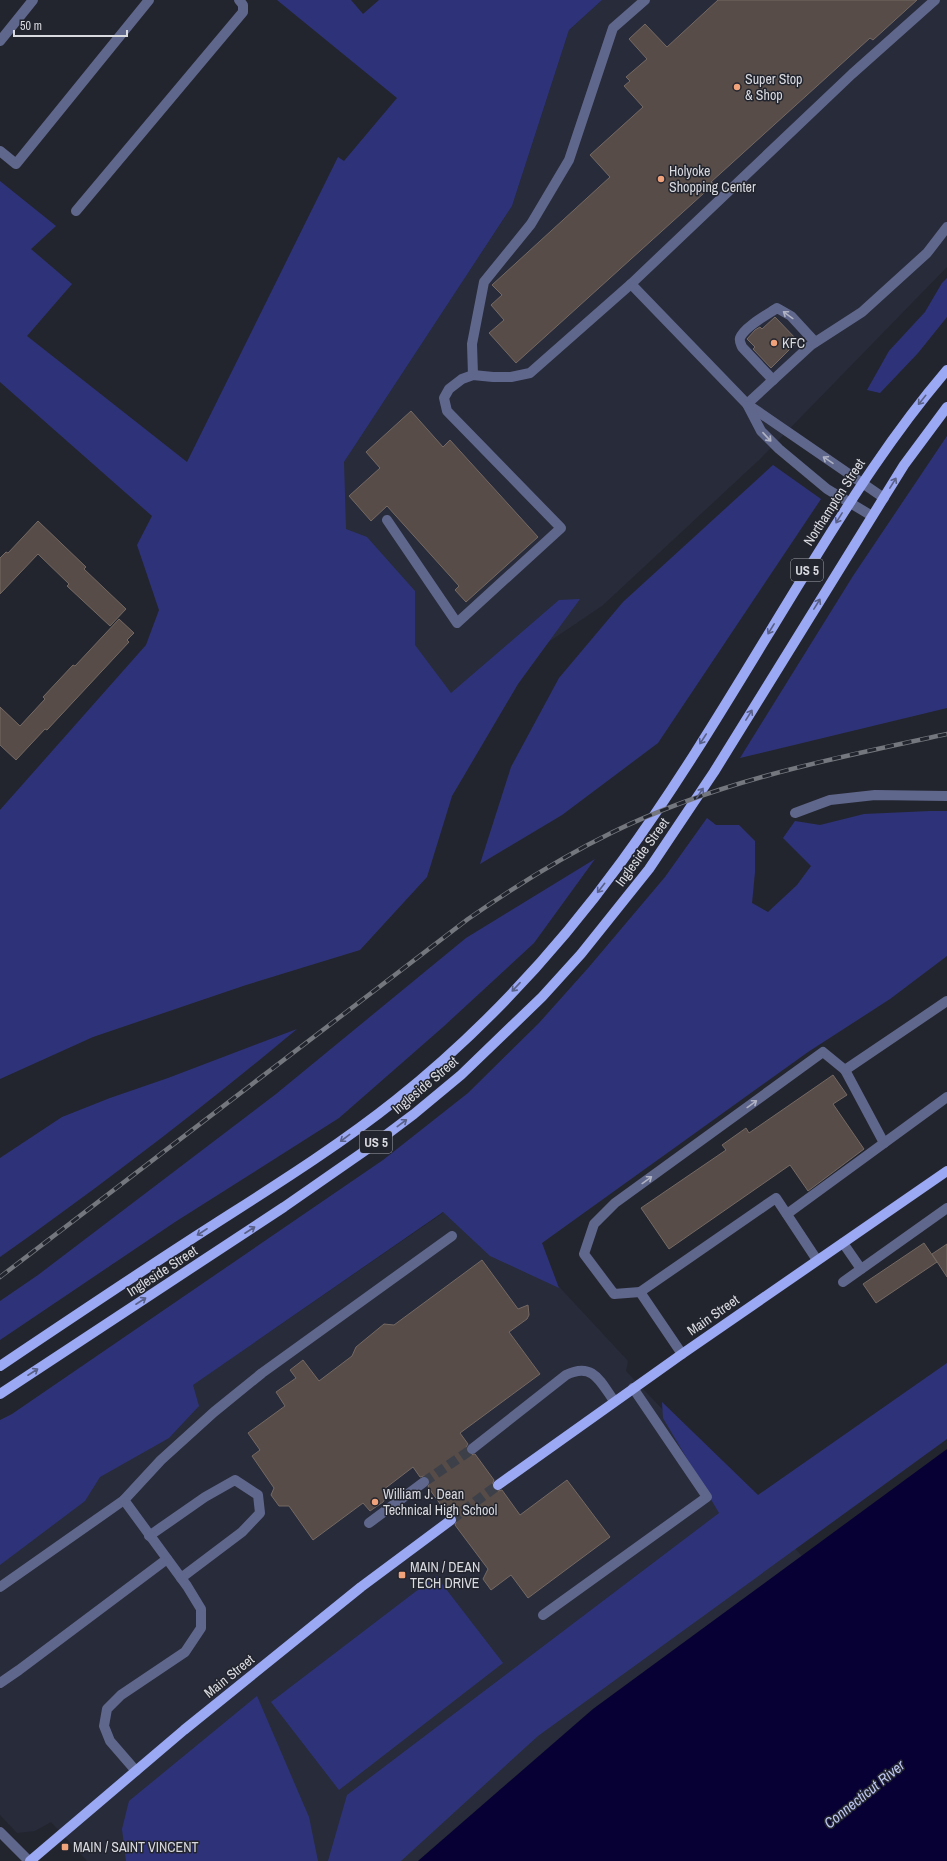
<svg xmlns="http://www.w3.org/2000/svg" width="947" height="1861" viewBox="0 0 947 1861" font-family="'Archivo Narrow',sans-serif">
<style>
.built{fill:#282b3a}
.green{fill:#2e3379}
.water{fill:#070035}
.building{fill:#574c47;stroke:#756963}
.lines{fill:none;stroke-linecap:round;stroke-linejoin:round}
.minor-tunnel{stroke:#3e4049;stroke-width:10;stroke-dasharray:10 5;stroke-linecap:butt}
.major-tunnel{stroke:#3e4049;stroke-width:10;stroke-dasharray:10 5;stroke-linecap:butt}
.minor{stroke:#60678c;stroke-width:10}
.major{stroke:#9ba8f4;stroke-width:10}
.rail-casing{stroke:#75777e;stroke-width:4.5}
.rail{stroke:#23252e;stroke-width:3;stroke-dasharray:9;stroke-linecap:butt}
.oneway{stroke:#afb2c3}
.oneway2{stroke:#596087}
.poi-dot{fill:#f0a27a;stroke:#23252e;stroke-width:1.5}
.labels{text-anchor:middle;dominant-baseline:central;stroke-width:3;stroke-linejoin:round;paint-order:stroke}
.shield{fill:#23252e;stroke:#a2a4ab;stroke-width:1}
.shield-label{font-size:13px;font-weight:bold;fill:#d9dae0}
.poi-label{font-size:14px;fill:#d9dae0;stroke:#23252e;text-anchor:start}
.street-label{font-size:14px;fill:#d9dae0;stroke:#23252e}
.water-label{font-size:15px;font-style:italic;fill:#bdc6f3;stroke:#23252e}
</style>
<rect width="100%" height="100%" fill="#23252e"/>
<g class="built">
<path d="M602 0H947V267L760 459 602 606 453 706 311 512 512 206 569 30Z"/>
<path d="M472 1193 628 1361 626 1371 802 1556 593 1709 418 1861H87L51 1822 35 1831 17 1833 0 1815V1449L185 1390Z"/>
</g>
<g class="green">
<path d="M277 0H351L363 14 379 0H602L569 30 512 206 344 462 346 529 367 537 415 591V645L451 693 559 600 580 599 518 684 452 796 427 877 360 950 246 985 93 1037 0 1079V810L146 645 159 610 137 545 152 516 0 382V181L56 226 31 249 72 284 27 336 187 462 338 157 344 161 397 98Z"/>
<path d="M947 278V317L918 353 880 393 867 390 889 351 925 312 942 283Z"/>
<path d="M947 436V708L740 758 853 576Z"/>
<path d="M773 465 821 499 658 743 562 815 480 864 511 767 559 678 623 602Z"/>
<path d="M930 811H947V956L890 999 808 1052 542 1243 559 1288 490 1256 443 1212 193 1385 199 1406 169 1438 100 1477 85 1501 0 1565V1420L12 1414 383 1160 468 1093 539 1023 589 967 665 877 707 818 716 825H739L755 841V872L752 903 768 912 797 885 811 866 783 838 795 821 820 825 864 814Z"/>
<path d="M595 859 534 943 443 1027 339 1118 175 1222 0 1340V1301L38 1275 276 1094 466 938Z"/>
<path d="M297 1029C201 1109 102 1185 0 1257V1158L62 1117 110 1098 168 1078Z"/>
<path d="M947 1363V1439L538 1736 401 1861H328L347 1795 719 1513 663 1418 662 1402 758 1495Z"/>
<path d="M436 1576 503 1663 339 1790 271 1702Z"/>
<path d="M257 1696 309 1817 318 1861H126L122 1829 129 1801Z"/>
</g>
<path class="water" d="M947 1449V1861H418L593 1709Z"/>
<g class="building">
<path d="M718 0H917L873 40 870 38 711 182 714 184 516 363 489 333 504 320 491 305 502 295 492 285 610 177 590 155 643 107 624 86 630 81 626 77 647 59 629 39 645 24 667 47Z"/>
<path d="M775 317 798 341 771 368 753 349 755 347 747 339 755 330 760 327 762 329Z"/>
<path d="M411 411 443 447 450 440 538 537 466 602 455 590 459 586 387 506 371 521 349 496 380 468 366 452Z"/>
<path d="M38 521 86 567 84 569 126 609 110 626 67 586 69 584 38 554 0 594V558L6 552 8 553Z"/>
<path d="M119 619 134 633 127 640 129 642 47 730 45 729 16 760 0 745V707L20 726 45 699 43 697 73 665 75 666Z"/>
<path d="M833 1075 847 1095 833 1104 864 1149 808 1191 790 1165 669 1249 641 1208 726 1150 722 1145 746 1128 749 1133Z"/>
<path d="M924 1243 937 1262 876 1303 863 1284Z"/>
<path d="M947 1244V1277L932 1254Z"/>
<path d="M482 1260 518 1309 528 1305 529 1315 527 1319 509 1332 540 1374 460 1433 468 1444 466 1447 467 1453 470 1455 475 1454 494 1480 492 1485 493 1489 498 1491 502 1490 520 1515 567 1480 610 1537 528 1598 511 1575 491 1590 483 1579 488 1569 455 1525 457 1520 456 1516 453 1514 448 1515 428 1487 430 1482 429 1478 424 1476 420 1477 413 1467 383 1490 385 1499 383 1502 370 1511 363 1503 313 1540 289 1506H279L271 1495 274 1488 252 1456 260 1450 248 1433 285 1406 276 1392 296 1378 290 1370 303 1360 319 1381 352 1356 356 1347 384 1324 394 1325Z"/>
</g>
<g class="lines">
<path class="minor-tunnel" d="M424 1482 472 1449"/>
<path class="major-tunnel" d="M451 1520 498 1485"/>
<g class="minor">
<path d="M0 41 33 0"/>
<path d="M0 151 16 164 149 0"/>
<path d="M76 211 243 12V5L239 0"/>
<path d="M631 284 747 404 884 498"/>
<path d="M473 375 472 344 484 282 531 224 569 160 613 28 645 0"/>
<path d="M773 380 742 347C741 344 739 341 740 338 744 327 768 314 777 308L791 316 815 342"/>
<path d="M747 404 811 345 862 312 927 253 947 227"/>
<path d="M748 406 761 431 779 449 827 489 872 516"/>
<path d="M387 520 457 623 561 528 447 411 444 398 449 389 462 379 473 375 493 377H511L530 373 631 284 852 74 935 0"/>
<path d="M795 813 830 800 875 795 947 796"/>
<path d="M884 1143 845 1070 947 1001"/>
<path d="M787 1214 947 1097"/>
<path d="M843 1243 861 1269"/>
<path d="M843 1282 947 1208"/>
<path d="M640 1292 614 1294 584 1254 594 1224 615 1203 823 1052 845 1070"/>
<path d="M682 1354 640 1292 776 1198 817 1260"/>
<path d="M472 1449 566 1375C593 1362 600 1381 614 1401"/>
<path d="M369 1523 424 1482"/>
<path d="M149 1536 205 1497 235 1480 258 1495 260 1513 242 1532 181 1578"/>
<path d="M0 1587 124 1500"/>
<path d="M543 1615 707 1497 633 1388"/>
<path d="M0 1683 19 1670 167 1559"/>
<path d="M136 1771 110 1741 104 1726 107 1709 121 1695 185 1652 201 1628V1609L187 1586 124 1500 161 1460 214 1412 262 1373 452 1236"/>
<path d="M0 1832 29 1861"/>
</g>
<g class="major">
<path d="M0 1366C64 1323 128 1280 193 1238 261 1194 332 1151 396 1100 481 1032 558 949 622 861 689 769 747 668 807 571 850 501 894 432 947 370"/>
<path d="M0 1394 284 1207 366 1150 414 1114 461 1075 542 997 581 954 649 869 714 772 904 465 947 407"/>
<path d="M498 1485 682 1354 947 1171"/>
<path d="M30 1861 184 1730 361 1587 451 1520"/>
</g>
<g class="rail-casing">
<path id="rail" d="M0 1277 468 919C514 887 562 857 613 832 718 781 834 758 947 734"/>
</g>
<use href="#rail" class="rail"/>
</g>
<defs><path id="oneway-shaft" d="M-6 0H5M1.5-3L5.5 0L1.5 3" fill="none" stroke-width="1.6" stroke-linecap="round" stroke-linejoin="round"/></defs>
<g class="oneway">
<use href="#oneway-shaft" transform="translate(788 315) rotate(-144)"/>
<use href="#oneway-shaft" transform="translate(767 437) rotate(47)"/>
<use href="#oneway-shaft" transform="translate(828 460) rotate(-146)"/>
<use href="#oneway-shaft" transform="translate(752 1104) rotate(-36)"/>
<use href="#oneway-shaft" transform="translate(647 1180) rotate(-36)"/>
</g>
<g class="oneway2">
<use href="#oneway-shaft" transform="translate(922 400) rotate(129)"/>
<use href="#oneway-shaft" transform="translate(893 483) rotate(-58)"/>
<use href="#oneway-shaft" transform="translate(839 518) rotate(122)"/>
<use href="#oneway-shaft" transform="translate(817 604) rotate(-58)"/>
<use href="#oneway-shaft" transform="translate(771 629) rotate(122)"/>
<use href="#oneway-shaft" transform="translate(749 715) rotate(-58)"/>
<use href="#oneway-shaft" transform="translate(703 739) rotate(123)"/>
<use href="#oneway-shaft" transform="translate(700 793) rotate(-57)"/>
<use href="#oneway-shaft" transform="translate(601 888) rotate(128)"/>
<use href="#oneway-shaft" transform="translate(516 987) rotate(133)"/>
<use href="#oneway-shaft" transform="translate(402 1123) rotate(-37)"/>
<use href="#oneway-shaft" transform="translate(345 1138) rotate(143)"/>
<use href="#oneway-shaft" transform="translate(250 1230) rotate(-33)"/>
<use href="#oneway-shaft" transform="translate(202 1232) rotate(147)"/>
<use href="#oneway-shaft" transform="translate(141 1301) rotate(-33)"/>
<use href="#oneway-shaft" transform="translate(33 1372) rotate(-33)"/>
</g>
<g class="poi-dot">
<circle cx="737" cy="87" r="4"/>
<circle cx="661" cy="179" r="4"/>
<circle cx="774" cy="343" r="4"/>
<circle cx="375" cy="1502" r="4"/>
<rect x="398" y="1571" width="8" height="8" rx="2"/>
<rect x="61" y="1843" width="8" height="8" rx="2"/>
</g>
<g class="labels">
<g class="shield">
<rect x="791" y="559" width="32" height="22" rx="3"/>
<rect x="360" y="1131" width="32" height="22" rx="3"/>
</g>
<g class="shield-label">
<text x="807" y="570">US 5</text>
<text x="376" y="1142">US 5</text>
</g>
<g class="poi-label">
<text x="745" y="79">Super Stop<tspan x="745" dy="16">&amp; Shop</tspan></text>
<text x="669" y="171">Holyoke<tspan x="669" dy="16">Shopping Center</tspan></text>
<text x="782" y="343">KFC</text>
<text x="383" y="1494">William J. Dean<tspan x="383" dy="16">Technical High School</tspan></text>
<text x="410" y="1567">MAIN / DEAN<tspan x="410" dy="16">TECH DRIVE</tspan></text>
<text x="73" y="1847">MAIN / SAINT VINCENT</text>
</g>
<g class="street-label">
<text transform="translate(834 502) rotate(-57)">Northampton Street</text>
<text transform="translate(642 852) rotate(-54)">Ingleside Street</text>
<text transform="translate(425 1085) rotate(-40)">Ingleside Street</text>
<text transform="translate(162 1271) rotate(-33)">Ingleside Street</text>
<text transform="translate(713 1315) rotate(-35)">Main Street</text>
<text transform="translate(229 1676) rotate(-39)">Main Street</text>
</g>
<g class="water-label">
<text transform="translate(864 1794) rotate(-39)">Connecticut River</text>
</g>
</g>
<path d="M14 30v6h113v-6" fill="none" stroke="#d9dae0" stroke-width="2"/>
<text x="20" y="30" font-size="12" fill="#d9dae0" stroke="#23252e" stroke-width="3" paint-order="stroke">50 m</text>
</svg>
